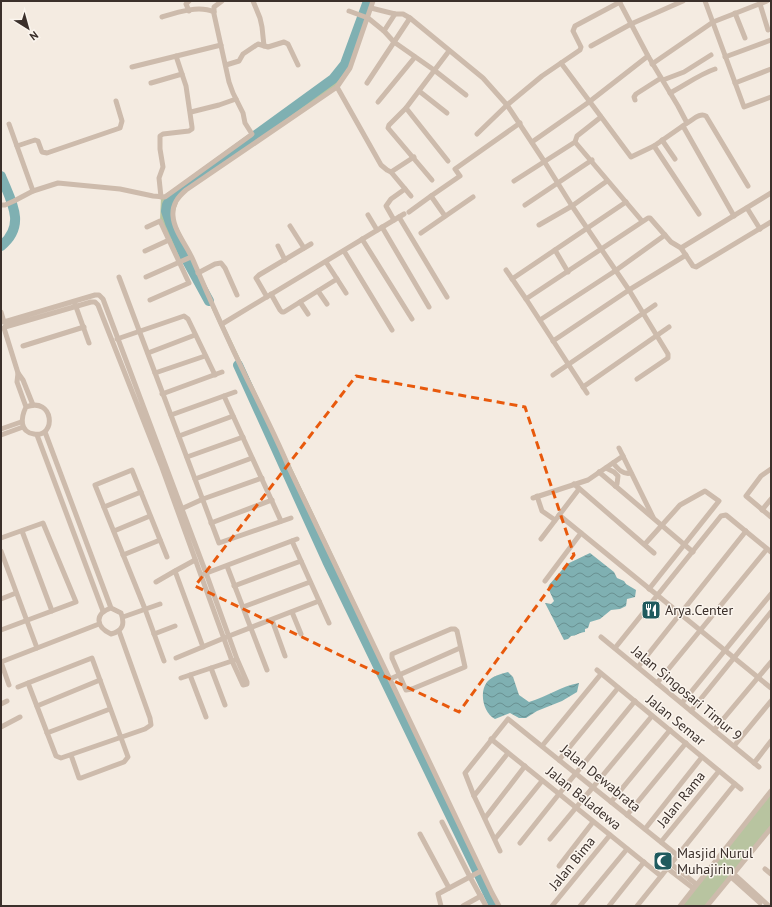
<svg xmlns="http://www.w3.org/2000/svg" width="772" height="907" viewBox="0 0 772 907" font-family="'PT Sans',sans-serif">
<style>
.green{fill:#b8c4a0}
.water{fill:url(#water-waves)}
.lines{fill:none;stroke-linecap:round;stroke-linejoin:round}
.river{stroke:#7fb0b2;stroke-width:10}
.street{stroke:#cdbbac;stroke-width:5}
.marked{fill:none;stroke:#e8590c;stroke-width:3;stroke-dasharray:8 5;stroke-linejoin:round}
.labels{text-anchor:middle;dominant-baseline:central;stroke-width:3;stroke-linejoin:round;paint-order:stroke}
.poi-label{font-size:14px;fill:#3b302b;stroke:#fbf5ee;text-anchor:start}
.street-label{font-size:14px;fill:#3b302b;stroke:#fbf5ee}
</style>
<defs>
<pattern id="water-waves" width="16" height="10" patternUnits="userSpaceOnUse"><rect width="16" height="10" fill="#7fb0b2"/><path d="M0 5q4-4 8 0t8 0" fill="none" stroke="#699091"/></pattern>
</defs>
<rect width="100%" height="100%" fill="#f4ebe1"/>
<g class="green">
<path d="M368 1H373L355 54 342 82 180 196 173 217 499 906H494L481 881 350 608 199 281 187 260 181 262 160 221 161 197 254 136 333 79 345 64Z"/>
<path d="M771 791V828L707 906H680Z"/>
</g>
<g class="water">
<path d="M590 553 614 572 617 578 624 581 626 584 636 590 635 597 627 599 626 606 620 609 611 610 600 619 590 622 588 628 585 629V632C580 632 576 636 571 636L568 639 564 640 545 603 551 604 554 601 548 588 549 585 567 564Z"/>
<path d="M508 672 513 677 519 695 529 702C547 697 561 686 579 683L577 692 562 701 537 711 526 718H519L510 713 495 719C483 713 479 692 487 682 492 676 501 674 508 672Z"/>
</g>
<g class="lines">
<g class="river">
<path d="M1 176C11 201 27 225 1 246"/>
<path d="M209 301 185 257 170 223 166 211 167 205 172 196 333 79 345 64 368 1"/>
<path d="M238 365 327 561 494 906"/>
</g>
<g class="street">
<path d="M253 1 260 18 262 27 264 46"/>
<path d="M373 1 350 68 337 87 186 190C178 197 172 204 173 216 174 231 187 246 193 260 210 300 228 340 247 379 262 409 277 439 290 470L492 893 499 906"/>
<path d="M705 1 744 107 771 97"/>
<path d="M760 4 768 30"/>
<path d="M371 8 395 14H403L410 18 483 78 507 105 544 161 572 206 629 290 668 354V358L637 379"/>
<path d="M189 11 186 4 189 1"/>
<path d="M349 11 368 18 384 31 394 42 434 70 466 95"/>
<path d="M735 13 745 38"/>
<path d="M162 17C178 12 199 5 214 12"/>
<path d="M384 31 395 14"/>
<path d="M591 46 631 24 683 1"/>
<path d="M176 56 182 74"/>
<path d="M725 57 771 40"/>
<path d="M561 63 631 157 654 146 687 123 678 106 648 56 619 1"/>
<path d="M652 64 713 22 767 1"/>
<path d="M226 65 239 61 243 54 258 44 268 47 284 42 288 44 298 65"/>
<path d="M132 67 221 45"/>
<path d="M663 80 684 72 711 55"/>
<path d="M151 83 182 74 186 86 192 127V129L189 131 163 134 160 136V149L163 167 159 178 161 197"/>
<path d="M367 83 410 18"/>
<path d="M735 83 771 69"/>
<path d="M337 87 381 165 387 170 391 172 411 196"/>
<path d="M419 91 447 113"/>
<path d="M670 93C685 85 700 74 715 69"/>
<path d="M635 100 634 97 636 94 661 78"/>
<path d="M378 102 415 57"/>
<path d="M406 108 389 125 388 128 432 180"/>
<path d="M191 112 219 105 236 99"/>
<path d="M687 123C693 120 700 112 706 116L748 186"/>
<path d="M9 124 33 191"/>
<path d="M683 126 734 216"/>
<path d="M477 134 507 105 542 76 580 50 581 47 573 31 575 26 620 2"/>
<path d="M662 140 675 159"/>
<path d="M532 142 589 102 648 56"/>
<path d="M575 142 642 221"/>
<path d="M17 146 35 140 38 141 42 152 47 153 120 128 122 121 116 101"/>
<path d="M654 146 699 214"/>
<path d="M448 161 406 108 449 51"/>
<path d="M391 172 414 157"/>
<path d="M514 181 575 142 577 136 601 117"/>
<path d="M431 196 460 176 455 169 520 123"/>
<path d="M1 205H5L14 201 33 191 58 183 120 189 153 196 165 197 251 135 252 134 245 123 243 113 233 93 229 82 214 14V7L222 1"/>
<path d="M525 205 592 160"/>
<path d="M747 208 760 229"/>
<path d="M409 212 431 196 445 216"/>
<path d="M368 215 377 230"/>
<path d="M399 217 447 297"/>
<path d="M394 220 386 206 391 199 405 189"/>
<path d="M539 225 572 206 607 181"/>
<path d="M290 226 304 248"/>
<path d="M147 227 160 221 189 283 150 300"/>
<path d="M382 227 429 307"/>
<path d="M421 233 473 197"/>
<path d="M362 239 412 319"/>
<path d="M278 246 285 260"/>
<path d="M681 248 771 193"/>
<path d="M555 250 568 272"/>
<path d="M145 251 169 240"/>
<path d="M344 251 392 330"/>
<path d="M506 270 526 299 587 393"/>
<path d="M198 273 215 264 221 263 225 268 237 295"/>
<path d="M119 277 219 543 291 518"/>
<path d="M146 277 191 257"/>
<path d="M337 279 346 293"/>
<path d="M512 279 626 202"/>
<path d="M318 291 327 304"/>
<path d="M271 294 280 310 282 312H284L337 279 326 262"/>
<path d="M267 297 256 278 259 275 311 244"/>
<path d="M526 299 648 218H650L671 242 681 248 693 266 696 267 771 222"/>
<path d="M300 302 308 314"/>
<path d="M75 304 89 343"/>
<path d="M1 312 4 322"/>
<path d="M540 320 615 271 665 235"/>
<path d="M4 322 95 295H99L103 299 206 573 237 659 247 682V684L243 685 232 661 161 465 98 305 95 302H91L5 327"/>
<path d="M222 324 404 214"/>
<path d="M4 328 18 373 23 380 33 405"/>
<path d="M117 339 184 316 188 319 215 375"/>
<path d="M553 341 629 290 686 255"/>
<path d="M23 346 84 327"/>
<path d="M148 353 195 335"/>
<path d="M18 373 17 382 26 407C21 417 19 432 34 434 57 438 54 396 26 407"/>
<path d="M155 373 205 356"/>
<path d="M553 375 655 305"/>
<path d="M583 387 669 327"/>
<path d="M162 394 222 372"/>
<path d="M224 396 281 521"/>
<path d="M171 415 235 392"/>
<path d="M1 429 21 422"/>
<path d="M45 432 111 608 121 613C125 624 123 631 111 634 96 627 94 614 111 608"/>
<path d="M1 435 23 427"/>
<path d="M37 435 103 611"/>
<path d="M179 436 233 416"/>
<path d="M619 448 653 517"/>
<path d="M187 457 243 437"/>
<path d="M613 463C618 469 623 475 631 473"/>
<path d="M606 468 614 472 618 476 617 484 615 486"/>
<path d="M771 469 761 476 746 496 771 517"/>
<path d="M599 472 693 552"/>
<path d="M195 479 252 458"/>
<path d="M574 484 654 553"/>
<path d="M537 496 542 511 555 520"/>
<path d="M533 498 588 480 623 456"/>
<path d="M104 507 141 492"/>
<path d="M179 510 203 499 262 478"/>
<path d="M762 510 771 499"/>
<path d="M559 515 771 688"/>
<path d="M211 523 272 500"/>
<path d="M22 531 52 611"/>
<path d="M114 531 150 516"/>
<path d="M1 538 43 523 76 602 1 630"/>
<path d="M541 539 579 489"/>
<path d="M292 541 329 623"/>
<path d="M645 544 680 505 705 491 719 501 649 589"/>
<path d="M1 551 37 648"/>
<path d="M123 555 160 540"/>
<path d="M227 566 267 670"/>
<path d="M175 571 203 647"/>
<path d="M204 574 297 539"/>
<path d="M545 581 581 533"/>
<path d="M156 582 175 571 195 560"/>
<path d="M234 586 301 561"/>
<path d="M1 599 16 593"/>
<path d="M243 607 310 582"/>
<path d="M292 612 301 634"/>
<path d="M123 617 160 604"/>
<path d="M272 620 285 656"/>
<path d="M451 629H455L457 631 465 667 412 689 406 690 392 658V654Z"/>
<path d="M154 634 175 626"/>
<path d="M601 637 759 767"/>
<path d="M615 648 721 516 726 515 771 552"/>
<path d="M176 658 229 636 319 601"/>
<path d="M164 661 145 609 95 485 132 470 167 557"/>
<path d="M638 667 746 531"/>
<path d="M211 668 225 705"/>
<path d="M597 670 741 789"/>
<path d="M190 675 206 717"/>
<path d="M181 678 235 660"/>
<path d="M390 679 460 648"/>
<path d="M657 683 767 549"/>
<path d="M9 685 1 662 99 624"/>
<path d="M18 687 28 683"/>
<path d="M682 703 771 594"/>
<path d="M1 704 7 701"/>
<path d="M37 706 100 680"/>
<path d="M691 711 771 612"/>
<path d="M1 727 20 717"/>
<path d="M714 730 771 662"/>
<path d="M47 733 110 709"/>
<path d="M491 739 661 876"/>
<path d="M542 746 601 674"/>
<path d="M734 746 771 701"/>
<path d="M71 755 79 778H81L124 762 128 757 92 658 28 683 56 756 61 758 145 729 151 725 150 718 119 631"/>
<path d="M559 760 618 688"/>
<path d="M754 763 771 741"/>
<path d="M474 796 508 753"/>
<path d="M611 802 670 730"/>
<path d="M627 815 686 743"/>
<path d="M485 818 525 766"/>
<path d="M442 822 470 877 486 906"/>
<path d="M645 829 702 757"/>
<path d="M420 834 449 888"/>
<path d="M495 839 542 781"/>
<path d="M550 839 652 716"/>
<path d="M661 842 719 771"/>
<path d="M520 843 559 794 635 701"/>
<path d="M500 851 474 796 465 773 508 719 677 855"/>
<path d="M671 864 696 884"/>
<path d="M559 866 593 822"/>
<path d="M667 868 693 888"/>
<path d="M765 869 771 874"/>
<path d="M734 874 769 906"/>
<path d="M731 877 760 903"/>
<path d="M441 906 438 894 481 871"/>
<path d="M463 906 481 896"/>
<path d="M552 906 610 835"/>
<path d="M580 906 627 849"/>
<path d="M609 906 644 862"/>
<path d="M637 906 735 784"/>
<path d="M680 906 771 791"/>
<path d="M707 906 771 828"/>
</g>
</g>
<path class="marked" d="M356 376 525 407 574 555 459 712 195 586Z"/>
<defs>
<g id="restaurant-square" transform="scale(1)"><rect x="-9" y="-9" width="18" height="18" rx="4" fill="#1f5a5e" stroke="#fbf5ee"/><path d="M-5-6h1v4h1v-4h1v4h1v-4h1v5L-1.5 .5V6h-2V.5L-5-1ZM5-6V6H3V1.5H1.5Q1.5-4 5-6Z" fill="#fff"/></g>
<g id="mosque-square" transform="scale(1)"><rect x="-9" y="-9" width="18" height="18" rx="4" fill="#1f5a5e" stroke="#fbf5ee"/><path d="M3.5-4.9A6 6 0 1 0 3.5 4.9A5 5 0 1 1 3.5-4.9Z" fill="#fff"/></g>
</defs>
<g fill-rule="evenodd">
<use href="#restaurant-square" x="651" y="610"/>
<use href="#mosque-square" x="663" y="861"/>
</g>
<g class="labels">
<g class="poi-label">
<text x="665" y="610">Arya.Center</text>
<text x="677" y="853">Masjid Nurul<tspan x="677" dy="16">Muhajirin</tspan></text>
</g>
<g class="street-label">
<text transform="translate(687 693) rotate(40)">Jalan Singosari Timur 9</text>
<text transform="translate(676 720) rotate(39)">Jalan Semar</text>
<text transform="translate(601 778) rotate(39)">Jalan Dewabrata</text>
<text transform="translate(584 798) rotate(39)">Jalan Baladewa</text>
<text transform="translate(681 799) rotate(-51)">Jalan Rama</text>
<text transform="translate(572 863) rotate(-51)">Jalan Bima</text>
</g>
</g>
<rect width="772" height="907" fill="none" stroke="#3b302b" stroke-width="4"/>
<g transform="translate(28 28) rotate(143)" stroke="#fbf5ee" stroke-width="3" paint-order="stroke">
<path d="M0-3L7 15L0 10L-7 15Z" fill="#3b302b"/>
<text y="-6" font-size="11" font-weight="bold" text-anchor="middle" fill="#3b302b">N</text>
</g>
</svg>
